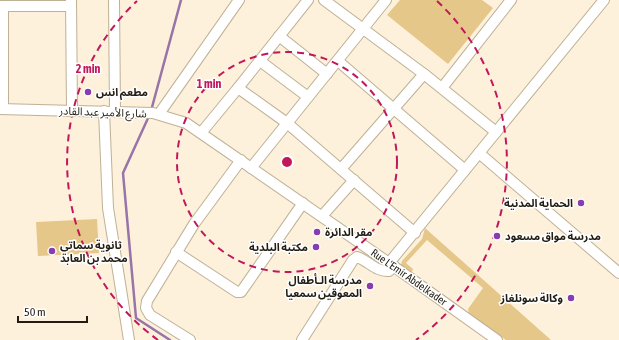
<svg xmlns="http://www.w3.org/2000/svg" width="619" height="340" viewBox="0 0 619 340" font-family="'Asap Condensed','Noto Sans Arabic',sans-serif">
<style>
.green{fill:#e6c78a}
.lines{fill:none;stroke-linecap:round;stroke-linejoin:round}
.stream{stroke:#9874a8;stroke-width:2.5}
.street-casing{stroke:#beb196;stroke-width:12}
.street{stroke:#fff;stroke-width:10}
.ring{fill:none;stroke:#c2185b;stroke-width:2;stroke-dasharray:7 5}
.poi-dot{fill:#883cad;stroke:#fff;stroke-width:1.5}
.labels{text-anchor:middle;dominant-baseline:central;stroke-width:3;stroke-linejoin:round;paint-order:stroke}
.poi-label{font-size:11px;font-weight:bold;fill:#221d13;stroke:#fff;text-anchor:start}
.street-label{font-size:11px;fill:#221d13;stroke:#fff}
.centre{fill:#c2185b;stroke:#fff;stroke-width:2}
.ring-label{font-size:12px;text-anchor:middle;font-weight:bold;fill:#c2185b;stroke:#fff;stroke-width:3;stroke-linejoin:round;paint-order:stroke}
</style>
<rect width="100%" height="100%" fill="#fdf1db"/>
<g class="green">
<path d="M400 0H482L493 8 448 64 387 15Z"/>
<path d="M97 219 99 253 38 256 36 222Z"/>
<path d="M425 228 551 340H506L469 315 468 309 483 288 427 240 406 263 413 269 412 272 401 265 402 261 422 239Z"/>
</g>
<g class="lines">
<g class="stream">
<path d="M151 111 181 0"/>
<path d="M149 116 123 173 136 318 170 340"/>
</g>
<g class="street-casing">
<g id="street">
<path d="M71 0 72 110"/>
<path d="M114 0 115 111"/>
<path d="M324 0 424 74 496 132"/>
<path d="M0 6H71"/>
<path d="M3 6V109"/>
<path d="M279 36 327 74"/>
<path d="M260 61 308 97"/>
<path d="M338 61 465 170"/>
<path d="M238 88 308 0"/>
<path d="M442 88 511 0"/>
<path d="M0 109 153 113 186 123 389 263 497 340"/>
<path d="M104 111 108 208 129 340"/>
<path d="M159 114 239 0"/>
<path d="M201 133 238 88 287 123 415 233"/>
<path d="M479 153 619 273"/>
<path d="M251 168 386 0"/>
<path d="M341 169 424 74"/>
<path d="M322 216 354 180"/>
<path d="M176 252 237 292H241L303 203"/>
<path d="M389 263 604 0"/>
<path d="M190 340 150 315 146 308 147 301 194 224 241 160"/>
<path d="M302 340 353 260 357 257C369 261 376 272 389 271L394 266"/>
</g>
</g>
<use href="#street" class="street"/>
</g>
<g class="ring">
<circle cx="287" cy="162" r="110"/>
<path d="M158 340A220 220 0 0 1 137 1M437 1A220 220 0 0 1 416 340"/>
</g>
<g class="poi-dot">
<circle cx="88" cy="92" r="4"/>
<circle cx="581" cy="203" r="4"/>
<circle cx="317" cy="232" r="4"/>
<circle cx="497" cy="236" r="4"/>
<circle cx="316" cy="247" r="4"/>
<circle cx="52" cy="251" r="4"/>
<circle cx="370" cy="286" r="4"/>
<circle cx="571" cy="298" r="4"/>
</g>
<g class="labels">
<g class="poi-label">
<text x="96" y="92">مطعم انس</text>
<text x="573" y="203" text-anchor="end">الحماية المدنية</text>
<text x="325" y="232">مقر الدائرة</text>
<text x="505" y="236">مدرسة مواق مسعود</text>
<text x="60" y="245">ثانوية سماتي<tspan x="60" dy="13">محمد بن العابد</tspan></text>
<text x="308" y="247" text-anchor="end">مكتبة البلدية</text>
<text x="362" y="280" text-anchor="end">مدرسة الـأطفال<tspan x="362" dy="13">المعوقين سمعيا</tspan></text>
<text x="563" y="298" text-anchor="end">وكالة سونلغاز</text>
</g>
<g class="street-label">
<text transform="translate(103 112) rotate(2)">شارع الأمير عبد القادر</text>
<text transform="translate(409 277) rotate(35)">Rue L'Emir Abdelkader</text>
</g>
</g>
<circle cx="287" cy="162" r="6" class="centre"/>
<g class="ring-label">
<text x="88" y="73">2 min</text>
<text x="209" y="88">1 min</text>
</g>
<path d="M18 316v6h69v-6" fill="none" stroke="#221d13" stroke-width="2"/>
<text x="24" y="316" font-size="12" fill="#221d13" stroke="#ffffff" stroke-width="3" paint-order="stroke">50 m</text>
</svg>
